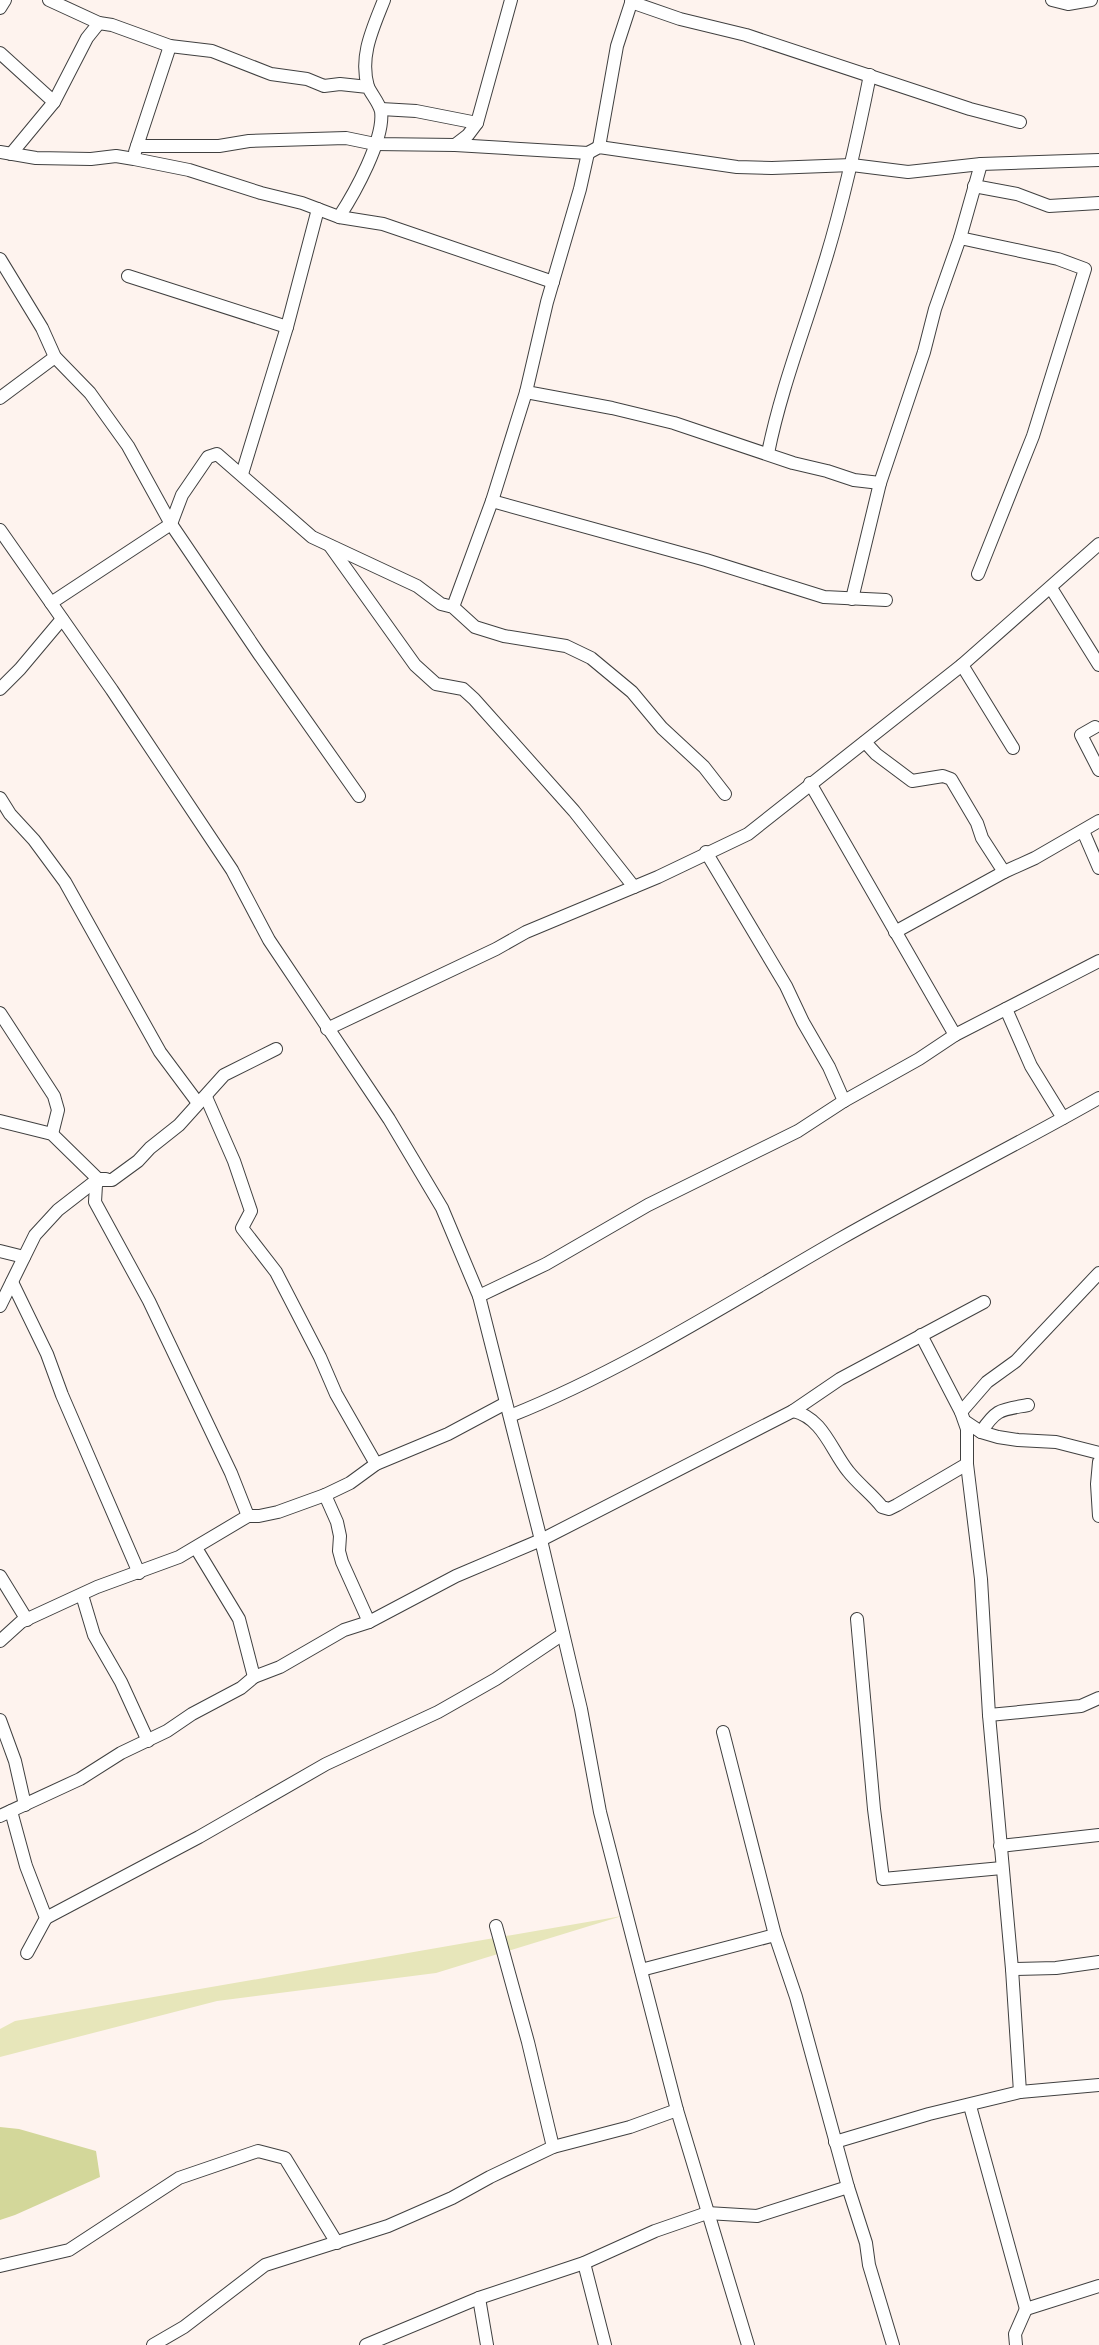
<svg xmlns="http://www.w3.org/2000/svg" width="1099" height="2345" viewBox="0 0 1099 2345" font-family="Lora,serif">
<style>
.green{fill:#e7e6ba}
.forest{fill:#d3d79a}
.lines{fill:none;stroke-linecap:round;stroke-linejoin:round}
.minor-casing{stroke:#404040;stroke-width:14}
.minor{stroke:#fff;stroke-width:12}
</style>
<rect width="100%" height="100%" fill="#fef3ee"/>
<path class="green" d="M622 1916 436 1973 217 2001 0 2057V2029L15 2021Z"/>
<path class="forest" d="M0 2127 19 2129 96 2151 100 2177 15 2215 0 2220Z"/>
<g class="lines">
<g class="minor-casing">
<g id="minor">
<path d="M1052 0 1068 4 1091 0"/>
<path d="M631 2 680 19 746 35 970 109 1020 122"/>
<path d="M0 8 5 0"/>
<path d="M0 53 54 102"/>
<path d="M368 87C359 56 373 28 384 0"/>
<path d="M381 109 416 111 477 123"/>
<path d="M455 145 468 135 477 123 511 0"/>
<path d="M137 146H219L249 141 346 138 375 144 455 145 588 153 599 147 737 167 772 168 852 165 908 172 981 164 1099 160"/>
<path d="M599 147 617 46 632 0"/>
<path d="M0 152 36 158 91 159 116 156 134 159 189 170 261 193 302 203 339 217C354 194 385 139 381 111 379 103 372 95 368 87L340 84 324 86 307 79 271 74 212 51 170 46 112 25 99 23 49 0"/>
<path d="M135 152 170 46"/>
<path d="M11 154 54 102 87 38 99 23"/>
<path d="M974 186 1017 194 1049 206 1099 203"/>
<path d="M339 217 383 224 553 282"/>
<path d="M960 238 1058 259 1085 269 1033 436 978 574"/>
<path d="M0 259 42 328 55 357 90 393 128 446 171 524 259 654 359 796"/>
<path d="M128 276 287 327"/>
<path d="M526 392 612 408 674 423 793 463 827 471 854 480 880 483 924 352 935 309 960 238 981 164"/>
<path d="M0 398 55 357"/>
<path d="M768 453C781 389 804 331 823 268 843 205 857 140 870 75"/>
<path d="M242 474 287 327 318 209"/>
<path d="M492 501 706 560 824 597 886 600"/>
<path d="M0 530 112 690 232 870 269 940 389 1119 442 1208 479 1296 541 1540 581 1709 600 1812 677 2110 748 2345"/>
<path d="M330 546 415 665 436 684 463 689 474 699 574 811 634 887"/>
<path d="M1051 588 1099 665"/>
<path d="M852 599 880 483"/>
<path d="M51 603 171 524 182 495 208 457 217 454 312 537 417 586 441 604 453 607 475 627 504 636 566 646 591 658 632 692 662 728 704 767 725 794"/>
<path d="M453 607 492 501 526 392 547 302 580 189 588 153"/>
<path d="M962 665 1013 748"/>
<path d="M0 689 20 669 62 619"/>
<path d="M1095 727 1081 735 1099 770"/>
<path d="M865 742 876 754 912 781 943 776 951 779 977 823 982 838 1004 872"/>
<path d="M810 783 955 1035 1099 961"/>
<path d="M0 798 10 814 34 840 65 882 160 1052 198 1103"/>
<path d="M1083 831 1099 868"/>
<path d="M706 852 786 986 803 1022 829 1067 844 1101"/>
<path d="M895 932 1004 872 1035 858 1099 821"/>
<path d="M1006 1009 1031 1066 1063 1118"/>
<path d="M0 1013 54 1096 58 1110 52 1134"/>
<path d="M327 1029 496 949 526 932 658 877 748 834 962 665 1099 544"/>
<path d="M206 1097 234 1161 251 1211 242 1228 276 1272 320 1357 336 1394 376 1464"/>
<path d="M0 1121 52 1134 98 1179H106"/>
<path d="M0 1251 24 1257"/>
<path d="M12 1282 47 1354 62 1395 139 1573"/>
<path d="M479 1296 546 1264 648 1205 798 1131 844 1101 919 1059 955 1035"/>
<path d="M0 1306 35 1235 58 1210 98 1179"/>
<path d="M921 1335 961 1412 967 1429V1464L981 1579 989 1715 1012 1969 1020 2092"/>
<path d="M793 1411C823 1418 831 1450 848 1471 858 1484 872 1494 882 1507L889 1509 897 1505 967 1464"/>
<path d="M961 1412 987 1382 1016 1361 1099 1273"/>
<path d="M510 1416C625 1370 730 1302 838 1240 924 1191 1013 1147 1099 1098"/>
<path d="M966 1422 981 1432 998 1437 1018 1440 1056 1442 1099 1453"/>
<path d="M981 1432C997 1408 1001 1410 1028 1405"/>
<path d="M1099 1462 1097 1484 1099 1516"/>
<path d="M325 1495 337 1522 340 1536 339 1551 342 1562 369 1622 456 1576 541 1540 793 1411 840 1379 984 1302"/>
<path d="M248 1516 231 1473 149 1301 95 1202 96 1185 99 1180H112L138 1161 150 1148 179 1125 224 1075 276 1049"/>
<path d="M196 1548 239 1619 254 1677"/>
<path d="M0 1576 27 1620"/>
<path d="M82 1595 94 1635 121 1682 148 1741"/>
<path d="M857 1619 874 1809 883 1879 1002 1868"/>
<path d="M0 1641 21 1622 97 1587 179 1557 248 1516H259L278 1512 325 1495 350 1483 376 1464 448 1434 506 1403"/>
<path d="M989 1715 1081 1706 1099 1698"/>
<path d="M0 1720 15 1761 25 1805"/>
<path d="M11 1811 26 1866 46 1918 27 1953"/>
<path d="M0 1816 80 1779 121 1753 167 1731 192 1714 241 1688 254 1677 280 1667 344 1630 369 1622"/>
<path d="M1000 1846 1099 1835"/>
<path d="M46 1918 199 1837 326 1764 438 1712 496 1679 563 1634"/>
<path d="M496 1926 528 2042 553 2147"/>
<path d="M1012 1969 1056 1968 1099 1962"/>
<path d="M641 1970 775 1935"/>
<path d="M970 2106 1026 2309 1099 2286"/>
<path d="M835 2142 929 2114 1020 2092 1099 2085"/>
<path d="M848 2187 866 2243 869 2265 893 2345"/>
<path d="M584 2263 605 2345"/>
<path d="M0 2266 69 2250 179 2178 258 2151 285 2158 337 2243"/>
<path d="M479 2298 487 2345"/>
<path d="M153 2345 184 2327 265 2265 388 2226 452 2198 490 2177 553 2147 630 2127 677 2110"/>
<path d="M366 2345 479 2298 584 2263 655 2231 707 2213 757 2216 848 2187 796 1997 775 1935 723 1732"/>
<path d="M1016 2345 1015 2334 1026 2309"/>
</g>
</g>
<use href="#minor" class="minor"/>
</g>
</svg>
